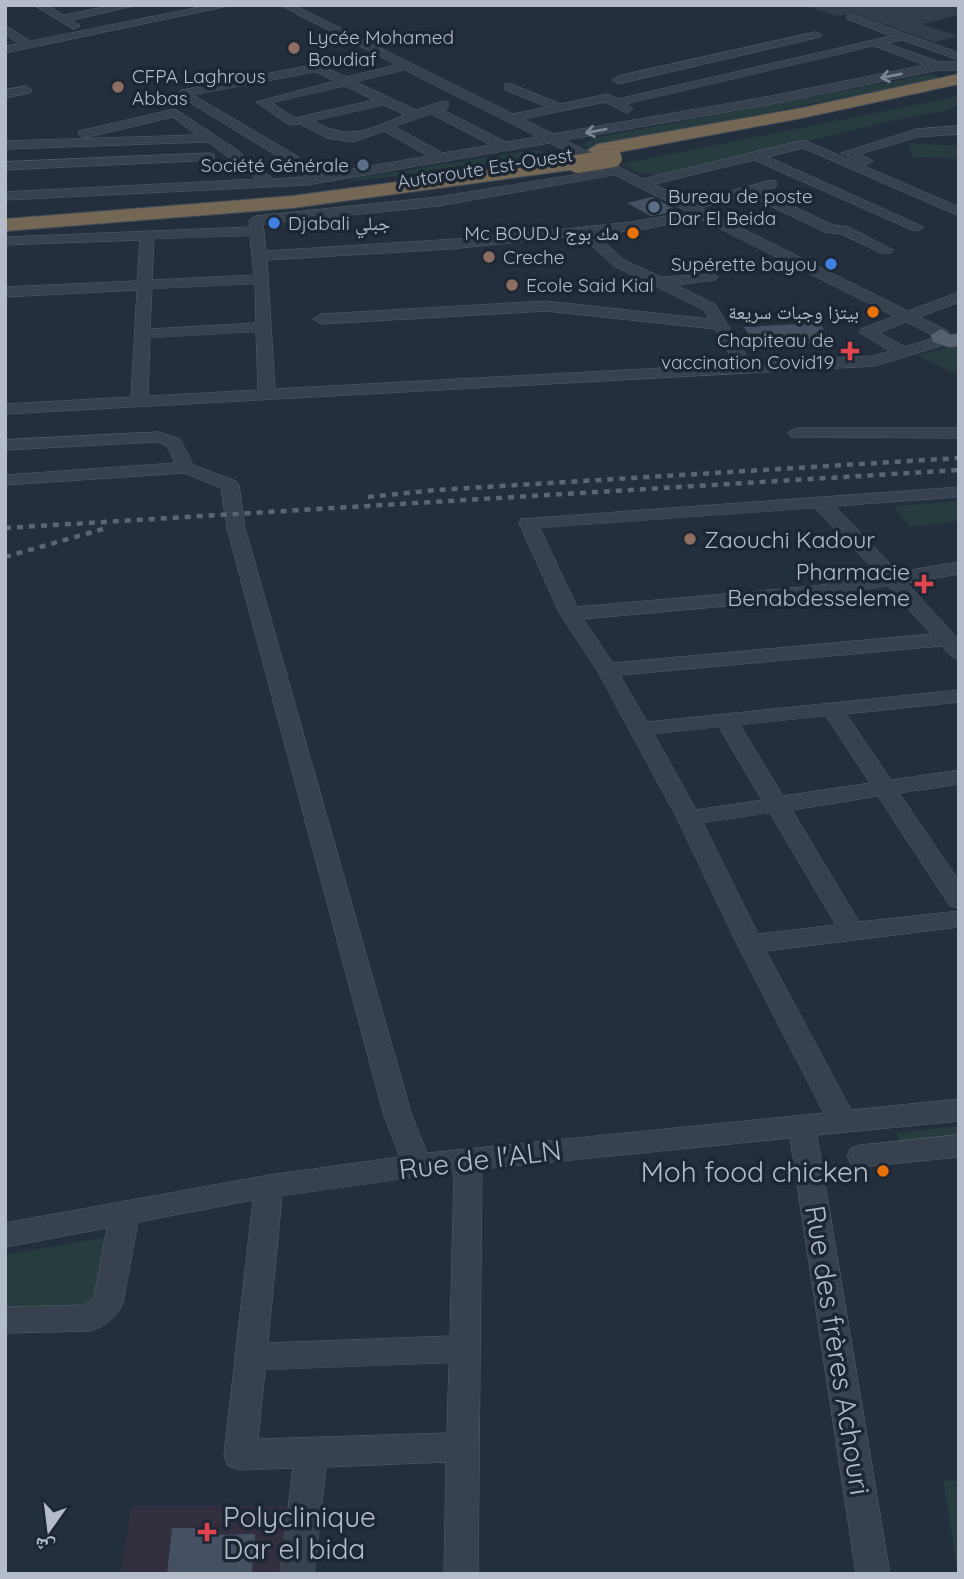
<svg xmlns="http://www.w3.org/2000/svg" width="964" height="1579" viewBox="0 0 964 1579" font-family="Quicksand,'Noto Naskh Arabic',sans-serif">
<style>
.medical{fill:#32303f}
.airport{fill:#323c4b}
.green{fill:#263c3f}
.building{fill:#455162}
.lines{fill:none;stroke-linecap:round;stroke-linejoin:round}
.minor-casing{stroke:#565f6c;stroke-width:1}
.major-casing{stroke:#414a57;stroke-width:2}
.highway-casing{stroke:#434c59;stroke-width:2}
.minor{fill:#38414e;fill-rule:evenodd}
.major{fill:#56606e;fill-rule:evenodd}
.highway{fill:#746855;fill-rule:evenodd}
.rail{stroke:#5a6575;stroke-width:4.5;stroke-dasharray:6 6;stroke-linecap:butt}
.highway-bridge-casing{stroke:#434c59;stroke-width:18;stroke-linecap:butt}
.highway-bridge{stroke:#746855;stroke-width:18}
.oneway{stroke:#7c8592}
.education-dot{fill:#8d6e63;stroke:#1d2633;stroke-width:2.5}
.service-dot{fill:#5c6f8a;stroke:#1d2633;stroke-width:2.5}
.shop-dot{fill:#3f7fe0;stroke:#1d2633;stroke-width:2.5}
.food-dot{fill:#e8710a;stroke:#1d2633;stroke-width:2.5}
.health-dot{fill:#e0444e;stroke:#1d2633;stroke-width:2.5}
.labels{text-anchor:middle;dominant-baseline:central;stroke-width:7;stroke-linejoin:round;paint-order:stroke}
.far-poi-label{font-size:19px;fill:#b4bcc9;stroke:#1d2633;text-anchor:start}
.far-street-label{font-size:19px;fill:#b4bcc9;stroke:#1d2633}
.poi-label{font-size:23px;fill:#b4bcc9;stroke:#1d2633;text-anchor:start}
.near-street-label{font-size:28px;fill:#b4bcc9;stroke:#1d2633}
.near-poi-label{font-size:28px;fill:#b4bcc9;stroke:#1d2633;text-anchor:end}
</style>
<rect width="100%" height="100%" fill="#242f3e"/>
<path class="medical" d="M131 1506H288L283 1574H121Z"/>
<path class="airport" d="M804 5H959V15L922 24 958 36 934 42 852 13 837 16Z"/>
<g class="green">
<path d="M931 74 941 78 590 148 583 145 594 138Z"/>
<path d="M959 96V105L946 111 909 117 662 176 639 173 621 164Z"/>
<path d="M909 143 959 146V159L912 157Z"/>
<path d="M533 150 558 154 358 181 350 179Z"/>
<path d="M951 347 959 348V371L953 373 917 355Z"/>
<path d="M959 501V521L909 527 894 506Z"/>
<path d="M959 1126V1140L902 1146 896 1133Z"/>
<path d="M107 1237 97 1296 92 1305 5 1311V1255Z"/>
<path d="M943 1480 959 1481V1574H958Z"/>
</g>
<g class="building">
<path d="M652 197 679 211 651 216 627 203Z"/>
<path d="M820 323 831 342 808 344 795 348 787 345 761 346 759 342 752 340 744 327Z"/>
<path d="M172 1528H215L214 1535 255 1534 252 1574H167Z"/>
</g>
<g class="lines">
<g class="minor-casing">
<g id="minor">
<path d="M34 5H47L64 15 115 5H138L72 20 80 26 74 29Z"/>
<path d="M210 5H233L5 53V46L19 44 5 34V25L30 41Z"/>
<path d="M280 5H294L513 114 547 107 505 90V84L509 83 561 104 607 94 618 99 891 36 847 19V15L851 14 959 53V60L902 40 887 43 939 62H959V70H938L766 105 565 140 643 179 804 140 959 207V216L803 148 768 157 924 227 917 231 912 230 754 160 654 184 690 202 771 180 776 181V187L761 191 833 225 849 227 893 250 891 253H881L841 234 825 232 747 195 701 208 908 311 959 292V302L920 317 948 331 952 340 950 343 875 366 5 414V404L131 397 137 290 5 297V287L137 281 140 240 5 245V237L250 227 249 220 256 216 438 197 604 170 550 143 307 185 5 200V192L257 179 208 142 5 149V141L197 135 173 117 84 138 78 134 79 131 175 109 237 150 273 179 305 177 287 162 176 94 182 90 317 64 346 77 396 65ZM874 46 925 65 766 97 553 134 523 119 605 102 627 113 633 109 627 104ZM405 70 538 137 506 142 443 110 448 108V102H440L416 110 356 82ZM316 72 335 81 256 102 289 125 300 124 327 138 353 142 384 131 428 156 318 175 297 156 193 95ZM345 86 374 100 295 118 272 103ZM384 105 405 115C367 129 352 142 313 121ZM431 114 491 145 443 153 395 127ZM615 175 688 212 632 222 488 237 266 251 263 224 438 206ZM699 218 894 316 861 329 859 332 890 351 874 356 751 363 715 304 676 285 715 280 718 277 715 274 661 277 624 260 597 235 650 228ZM250 236 254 275 152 280 154 239ZM581 236 614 266 704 310 709 319 546 301 321 314 313 319 321 324 546 311 715 329 735 364 275 389 267 260 450 249ZM255 284 256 323 150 329 152 289ZM907 322 936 337 905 347 880 333ZM256 332 258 390 148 396 150 338Z"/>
<path d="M816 32 822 35 820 37 618 84 612 80 618 76Z"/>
<path d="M26 86 32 90 30 93 5 98V90Z"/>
<path d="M959 126V134L918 137 860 154 873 161 866 165 841 153 917 129Z"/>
<path d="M209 153 214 154V160L5 170V162Z"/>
<path d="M797 428H959V438L791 437 788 433Z"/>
<path d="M159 432 180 439 193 465 236 481 239 485 245 528 412 1116 427 1153 824 1113 737 944 677 818 597 670 560 614 519 523 521 519 959 487V497L835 506 898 572 959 562V574L907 583 959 640V659L952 657 941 646 620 675 647 722 959 690V702L846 714 891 780 959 770V784L899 793 959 881V908L950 906 878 796 792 810 859 922 959 911V927L766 951 851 1110 959 1099V1121L817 1135 890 1574H856L790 1138 482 1169 478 1574H444L446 1462 326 1467 314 1574H280L293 1468 240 1470 228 1466 224 1455 253 1200 138 1222 123 1303C117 1317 105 1326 91 1331L5 1333V1307L84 1305 94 1297 107 1228 5 1247V1223L269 1175 400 1157 384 1116 227 528 221 488 184 473 5 485V475L175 463 167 446 157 442 5 450V440ZM815 508 879 575 815 586 577 607 540 528ZM888 586 931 634 613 663 583 619 815 598ZM826 716 870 783 783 796 740 725ZM719 727 762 800 696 810 654 734ZM770 813 836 925 758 934 703 823ZM454 1172 450 1336 268 1343 282 1196ZM449 1363 447 1433 258 1439 265 1370Z"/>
<path d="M959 1135V1157L861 1167 851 1164 847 1156 851 1148 861 1145Z"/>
</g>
</g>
<g class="major-casing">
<path id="major" d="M941 329 951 335 959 334V346L949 347 933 342 931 335Z"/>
</g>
<g class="highway-casing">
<g id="highway">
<path d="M959 74V84L802 118 598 156 588 150 598 144 802 108Z"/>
<path d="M577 158 587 164 584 168 292 208 5 231V219L292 196Z"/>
</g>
</g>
<use href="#minor" class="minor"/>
<use href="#major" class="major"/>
<use href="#highway" class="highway"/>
<g class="rail">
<path d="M368 497 436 490 959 458"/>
<path d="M5 528 959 470"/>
<path d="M5 557 103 529"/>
</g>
<g class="highway-bridge-casing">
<path id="highway-bridge" d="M577 164 613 158"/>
</g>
<use href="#highway-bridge" class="highway-bridge"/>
</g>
<defs><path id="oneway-shaft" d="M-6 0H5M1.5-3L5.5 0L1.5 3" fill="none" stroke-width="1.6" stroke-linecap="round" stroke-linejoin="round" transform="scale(1.75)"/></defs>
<g class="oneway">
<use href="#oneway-shaft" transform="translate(891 76) rotate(169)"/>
<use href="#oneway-shaft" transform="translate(596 131) rotate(170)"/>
</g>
<g class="education-dot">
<circle cx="294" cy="48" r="7"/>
<circle cx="118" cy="87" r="7"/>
<circle cx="489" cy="257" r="7"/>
<circle cx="512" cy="285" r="7"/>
<circle cx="690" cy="539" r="7"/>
</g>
<g class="service-dot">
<circle cx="363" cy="165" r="7"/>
<circle cx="654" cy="207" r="7"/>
</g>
<g class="shop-dot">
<circle cx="274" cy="223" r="7"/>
<circle cx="831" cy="264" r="7"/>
</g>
<g class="food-dot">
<circle cx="633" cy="233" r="7"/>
<circle cx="873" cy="312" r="7"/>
<circle cx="883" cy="1171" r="7"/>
</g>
<g class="health-dot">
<path d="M846.5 340.5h7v7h7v7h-7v7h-7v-7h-7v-7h7z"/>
<path d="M920.5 573.5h7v7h7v7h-7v7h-7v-7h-7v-7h7z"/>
<path d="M203.5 1521.5h7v7h7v7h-7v7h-7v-7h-7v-7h7z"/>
</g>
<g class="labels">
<g class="far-poi-label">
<text x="308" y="37">Lycée Mohamed<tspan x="308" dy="22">Boudiaf</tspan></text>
<text x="132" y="76">CFPA Laghrous<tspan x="132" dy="22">Abbas</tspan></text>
<text x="349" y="165" text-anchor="end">Société Générale</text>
<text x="668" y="196">Bureau de poste<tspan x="668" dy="22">Dar El Beida</tspan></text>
<text x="288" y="223">Djabali جبلي</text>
<text x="619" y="233" text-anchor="end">Mc BOUDJ مك بوج</text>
<text x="503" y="257">Creche</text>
<text x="817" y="264" text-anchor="end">Supérette bayou</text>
<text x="526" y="285">Ecole Said Kial</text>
<text x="859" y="312" text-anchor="end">بيتزا وجبات سريعة</text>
<text x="834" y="340" text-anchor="end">Chapiteau de<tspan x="834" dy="22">vaccination Covid19</tspan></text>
</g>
<g class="far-street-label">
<text transform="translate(485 168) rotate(-9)">Autoroute Est-Ouest</text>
</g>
<g class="poi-label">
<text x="704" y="539">Zaouchi Kadour</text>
<text x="910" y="571" text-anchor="end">Pharmacie<tspan x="910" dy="26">Benabdesseleme</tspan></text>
</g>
<g class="near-street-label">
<text transform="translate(480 1159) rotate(-7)">Rue de l'ALN</text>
<text transform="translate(838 1350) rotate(81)">Rue des frères Achouri</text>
</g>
<g class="near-poi-label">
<text x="869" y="1171">Moh food chicken</text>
<text x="223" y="1516" text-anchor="start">Polyclinique<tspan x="223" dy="32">Dar el bida</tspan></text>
</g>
</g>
<rect width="964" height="1579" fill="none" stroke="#b4bcc9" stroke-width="14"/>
<g transform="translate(49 1530) rotate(194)" stroke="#1d2633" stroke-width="5" paint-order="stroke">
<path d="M0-5L12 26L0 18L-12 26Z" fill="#b4bcc9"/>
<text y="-10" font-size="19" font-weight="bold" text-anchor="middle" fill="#b4bcc9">ش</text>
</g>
</svg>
